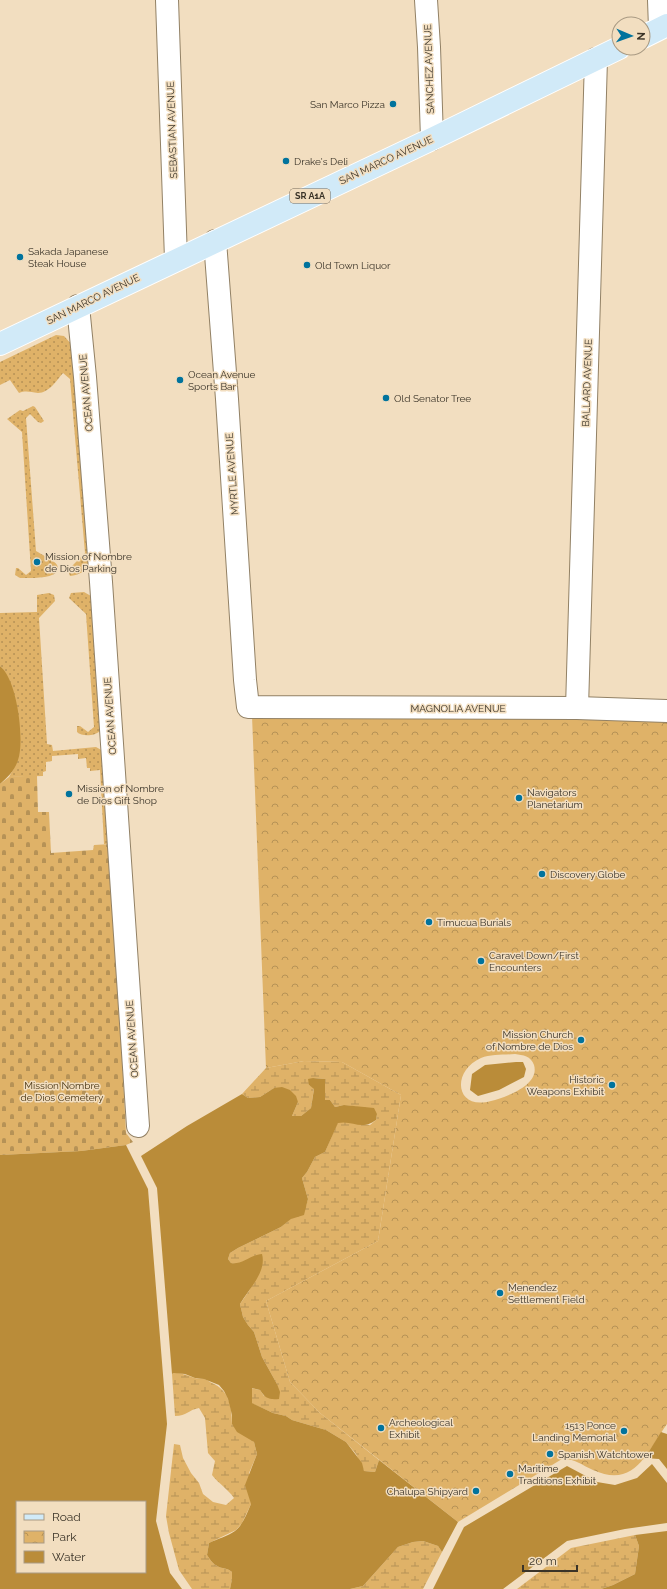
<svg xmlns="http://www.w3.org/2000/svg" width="667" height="1589" viewBox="0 0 667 1589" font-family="Raleway,sans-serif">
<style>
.grass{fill:url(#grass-dots)}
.wetland{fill:url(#wetland-marsh)}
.cemetery{fill:url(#cemetery-stones)}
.park{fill:url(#park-crowns);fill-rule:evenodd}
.water{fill:#ba8c39;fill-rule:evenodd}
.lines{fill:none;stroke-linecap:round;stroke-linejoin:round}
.minor-casing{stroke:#928165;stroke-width:24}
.major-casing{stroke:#fff;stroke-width:24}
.minor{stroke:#fff;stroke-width:22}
.major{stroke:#d1eaf8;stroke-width:22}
.poi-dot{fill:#01739d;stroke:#f2dec0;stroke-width:1.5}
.labels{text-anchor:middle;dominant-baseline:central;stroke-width:3;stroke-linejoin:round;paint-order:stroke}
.shield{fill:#f2dec0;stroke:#726756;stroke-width:1}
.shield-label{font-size:9px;font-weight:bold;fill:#3b3428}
.street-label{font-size:10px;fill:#3b3428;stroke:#f2dec0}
.poi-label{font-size:10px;fill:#3b3428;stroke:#f2dec0;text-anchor:start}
.park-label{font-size:10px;fill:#473310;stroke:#f2dec0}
</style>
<defs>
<pattern id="grass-dots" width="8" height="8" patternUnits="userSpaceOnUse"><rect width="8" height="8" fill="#dfb268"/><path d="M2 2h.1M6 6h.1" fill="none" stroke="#b69256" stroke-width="1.8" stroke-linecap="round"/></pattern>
<pattern id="wetland-marsh" width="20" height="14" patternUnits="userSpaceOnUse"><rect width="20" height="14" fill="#dfb268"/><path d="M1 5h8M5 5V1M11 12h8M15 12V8" fill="none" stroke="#b69256"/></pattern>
<pattern id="cemetery-stones" width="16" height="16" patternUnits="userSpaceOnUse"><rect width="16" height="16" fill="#dfb268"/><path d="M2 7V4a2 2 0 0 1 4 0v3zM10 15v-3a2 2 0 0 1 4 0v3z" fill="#b69256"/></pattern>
<pattern id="park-crowns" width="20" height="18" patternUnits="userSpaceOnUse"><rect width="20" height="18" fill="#dfb268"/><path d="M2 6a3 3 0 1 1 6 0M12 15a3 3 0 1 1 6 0" fill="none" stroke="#b69256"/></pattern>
</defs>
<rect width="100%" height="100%" fill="#f2dec0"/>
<g class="grass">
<path d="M56 335 64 336 73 346 90 563C87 571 79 575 70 576L68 570 85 553 70 379 63 373C57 380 49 393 38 393 30 392 26 390 19 393L10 380 0 385V362Z"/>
<path d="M33 406 35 407 44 421 41 423 38 422 30 414 26 418 36 551C41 554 55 561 57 565 64 580 27 578 20 578L15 575 16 568H18L26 575 31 571 22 432 7 419 20 410 23 411Z"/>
<path d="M84 592 91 596 100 731C95 736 82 737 77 732V726H80L88 732 94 727 86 614 69 598 71 593Z"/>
<path d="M49 593 54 595 55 601 39 618 47 744 52 745 53 751 96 747 103 751 111 844H104L100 770 90 771V768H87L86 758 78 759V754L52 756V761L46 762V771L43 772V776L9 777 14 768 3 669 0 666V613L37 612V595Z"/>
</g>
<g class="wetland">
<path d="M304 1061 342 1062 401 1095 378 1241 266 1301 290 1382 320 1413 379 1460 375 1472 364 1471 356 1454 346 1442 326 1430 292 1420 286 1416 273 1413 251 1403V1388L260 1390 264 1396 277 1384 262 1357 254 1332 248 1325 243 1317 240 1304 249 1291 254 1281 237 1264 231 1263 228 1259 230 1253 238 1248 281 1227 306 1206 308 1199 302 1178 307 1172 315 1157 325 1152 338 1122C348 1121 359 1124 370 1125L376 1120 377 1114C362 1108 351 1103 335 1107L330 1100H325V1079L313 1078 309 1085 314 1088 311 1108 301 1116H292L298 1102 274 1088 260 1097 248 1098 242 1094 266 1068Z"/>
<path d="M174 1373C182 1373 186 1375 195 1378 197 1379 201 1378 204 1379 207 1379 209 1382 212 1383 229 1390 232 1407 232 1424L254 1442 257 1454 249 1473 251 1504 242 1523 236 1530 209 1543 207 1555C210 1560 214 1565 219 1567 225 1569 227 1568 232 1572V1579L230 1589H192L179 1570 169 1533 166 1516 174 1444 180 1445 183 1458 191 1473 199 1483 203 1494 213 1502 226 1505 234 1498C228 1489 219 1484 212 1475L215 1461 208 1453 205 1418 199 1408C188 1410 187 1416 175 1416L172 1374Z"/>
<path d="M635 1535 639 1546 635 1574 613 1585 601 1589H517L571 1548Z"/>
<path d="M423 1541 438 1546 442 1552 423 1589H350L363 1586 398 1547 413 1542Z"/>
</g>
<path class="cemetery" d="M25 776H37L38 812H49L51 853 93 850 94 845 111 844 126 1133 133 1142 126 1145 81 1151 0 1155V784L9 777Z"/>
<path class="park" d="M252 716 667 720V1424C647 1452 635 1489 593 1470 581 1465 577 1459 562 1459L458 1522 320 1413 290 1382 266 1301 378 1241 401 1095 342 1062 304 1061 266 1068ZM515 1054C523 1055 531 1056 534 1065 540 1085 506 1097 491 1101 455 1111 451 1071 481 1058 491 1054 504 1055 515 1054Z"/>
<g class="water">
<path d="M0 666C17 679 25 740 18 760 15 770 8 777 0 784Z"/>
<path d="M516 1062H523L526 1069 524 1077 499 1090 478 1096 470 1090 472 1074 485 1065Z"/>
<path d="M313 1078 325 1079V1100H330L335 1107 344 1105 374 1108 377 1114 376 1120C361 1131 353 1120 338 1123L325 1152 315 1157 307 1172 302 1178 308 1199 304 1215 291 1219 281 1227 238 1248 230 1253 228 1259 231 1263C242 1265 250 1255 262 1254 267 1272 248 1290 240 1304L243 1317 248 1325 254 1332 262 1357 277 1384 280 1392 279 1399C269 1400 265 1398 260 1390L252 1388V1403L273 1413 286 1416 292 1420 326 1430 346 1442 362 1463 364 1471 375 1472 379 1460 458 1522 442 1552 438 1546 423 1541 413 1542 398 1547 363 1586 350 1589H230L232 1579V1572C227 1568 225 1569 219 1567 214 1565 210 1560 207 1555L209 1543C217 1539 228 1536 235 1531 243 1525 247 1513 251 1504L245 1485 257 1454 254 1442 237 1432 232 1424V1415L228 1399 224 1391 219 1385 204 1379 195 1378 185 1374 174 1373 172 1374 157 1188 141 1156 187 1126 242 1094 248 1098 260 1097 274 1088 282 1087 290 1090 296 1096 298 1102 292 1116H301L311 1108 314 1089 309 1085 308 1079Z"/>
<path d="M126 1145 148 1189 167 1424 156 1521 170 1573 182 1589H0V1155L81 1151ZM17 1502H145V1572H17Z"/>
<path d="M661 1432 667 1434V1469L659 1459 645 1458 643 1461Z"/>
<path d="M652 1464 667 1483V1523L625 1529 567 1541 503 1589H433L464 1527 567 1466 597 1482 615 1485 637 1478Z"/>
<path d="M667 1531V1589H601L613 1585 635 1574 639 1546 635 1535Z"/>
</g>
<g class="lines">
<g class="minor-casing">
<g id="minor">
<path d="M167 0 176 259"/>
<path d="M426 0 429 47 432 139"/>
<path d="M659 0 660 28"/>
<path d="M215 241 227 399 245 680 248 707 577 708 667 711"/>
<path d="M78 306 85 377 101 582 138 1126"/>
<path d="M577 708 596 59"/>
</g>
</g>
<g class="major-casing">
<g id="major">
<path d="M643 37 667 25"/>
<path d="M0 344 432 139 619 48"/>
</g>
</g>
<use href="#minor" class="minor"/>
<use href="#major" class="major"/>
</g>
<g class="poi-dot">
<circle cx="393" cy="104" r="4"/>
<circle cx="286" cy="161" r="4"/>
<circle cx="20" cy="257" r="4"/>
<circle cx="307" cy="265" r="4"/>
<circle cx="180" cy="380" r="4"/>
<circle cx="386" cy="398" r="4"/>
<circle cx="37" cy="562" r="4"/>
<circle cx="69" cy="794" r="4"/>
<circle cx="519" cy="798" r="4"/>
<circle cx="542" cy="874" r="4"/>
<circle cx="429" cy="922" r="4"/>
<circle cx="481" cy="961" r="4"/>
<circle cx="581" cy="1040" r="4"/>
<circle cx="612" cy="1085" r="4"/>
<circle cx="500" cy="1293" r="4"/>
<circle cx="381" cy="1428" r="4"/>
<circle cx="624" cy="1431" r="4"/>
<circle cx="550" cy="1454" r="4"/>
<circle cx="510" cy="1474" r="4"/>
<circle cx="476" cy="1491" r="4"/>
</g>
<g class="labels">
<rect class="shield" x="290" y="189" width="40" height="14" rx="3"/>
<g class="shield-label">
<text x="310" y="196">SR A1A</text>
</g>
<g class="street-label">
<text transform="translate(429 69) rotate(-92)">SANCHEZ AVENUE</text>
<text transform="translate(172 130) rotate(-92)">SEBASTIAN AVENUE</text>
<text transform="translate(386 160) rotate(-25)">SAN MARCO AVENUE</text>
<text transform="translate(93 299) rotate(-26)">SAN MARCO AVENUE</text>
<text transform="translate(587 383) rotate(-88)">BALLARD AVENUE</text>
<text transform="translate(86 393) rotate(-95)">OCEAN AVENUE</text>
<text transform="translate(232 474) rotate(-94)">MYRTLE AVENUE</text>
<text x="458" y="708">MAGNOLIA AVENUE</text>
<text transform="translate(110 716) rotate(-94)">OCEAN AVENUE</text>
<text transform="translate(132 1039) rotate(-94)">OCEAN AVENUE</text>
</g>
<g class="poi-label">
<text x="385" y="104" text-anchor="end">San Marco Pizza</text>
<text x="294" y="161">Drake's Deli</text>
<text x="28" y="251">Sakada Japanese<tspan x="28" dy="12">Steak House</tspan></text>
<text x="315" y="265">Old Town Liquor</text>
<text x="188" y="374">Ocean Avenue<tspan x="188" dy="12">Sports Bar</tspan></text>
<text x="394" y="398">Old Senator Tree</text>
<text x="45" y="556">Mission of Nombre<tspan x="45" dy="12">de Dios Parking</tspan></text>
<text x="77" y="788">Mission of Nombre<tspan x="77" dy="12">de Dios Gift Shop</tspan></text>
<text x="527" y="792">Navigators<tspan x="527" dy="12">Planetarium</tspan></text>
<text x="550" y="874">Discovery Globe</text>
<text x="437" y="922">Timucua Burials</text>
<text x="489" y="955">Caravel Down/First<tspan x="489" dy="12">Encounters</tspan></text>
<text x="573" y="1034" text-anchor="end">Mission Church<tspan x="573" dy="12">of Nombre de Dios</tspan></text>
<text x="604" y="1079" text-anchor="end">Historic<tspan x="604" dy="12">Weapons Exhibit</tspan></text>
<text x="508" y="1287">Menendez<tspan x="508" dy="12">Settlement Field</tspan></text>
<text x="389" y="1422">Archeological<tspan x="389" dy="12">Exhibit</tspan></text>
<text x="616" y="1425" text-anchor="end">1513 Ponce<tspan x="616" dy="12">Landing Memorial</tspan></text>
<text x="558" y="1454">Spanish Watchtower</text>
<text x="518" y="1468">Maritime<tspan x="518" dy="12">Traditions Exhibit</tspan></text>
<text x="468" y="1491" text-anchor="end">Chalupa Shipyard</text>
</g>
<g class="park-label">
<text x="62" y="1085">Mission Nombre<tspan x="62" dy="12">de Dios Cemetery</tspan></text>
</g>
</g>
<rect x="16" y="1501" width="130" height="72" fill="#f2dec0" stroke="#a99a83"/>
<rect x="24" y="1514" width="20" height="6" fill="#d1eaf8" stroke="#a99a83"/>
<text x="52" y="1521" font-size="12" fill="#3b3428">Road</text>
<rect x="24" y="1531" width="20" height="12" fill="url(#park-crowns)" stroke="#a99a83"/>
<text x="52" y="1541" font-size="12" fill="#3b3428">Park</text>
<rect x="24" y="1551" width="20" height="12" fill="#ba8c39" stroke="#a99a83"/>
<text x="52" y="1561" font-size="12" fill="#3b3428">Water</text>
<g transform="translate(631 36) rotate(92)"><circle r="19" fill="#f2dec0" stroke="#a99a83"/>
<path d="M0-3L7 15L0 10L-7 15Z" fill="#01739d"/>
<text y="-6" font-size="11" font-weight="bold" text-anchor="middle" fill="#3b3428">N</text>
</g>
<path d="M523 1565v6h54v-6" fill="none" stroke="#3b3428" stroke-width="2"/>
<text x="529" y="1565" font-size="12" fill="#3b3428" stroke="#f2dec0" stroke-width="3" paint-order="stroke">20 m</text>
</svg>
